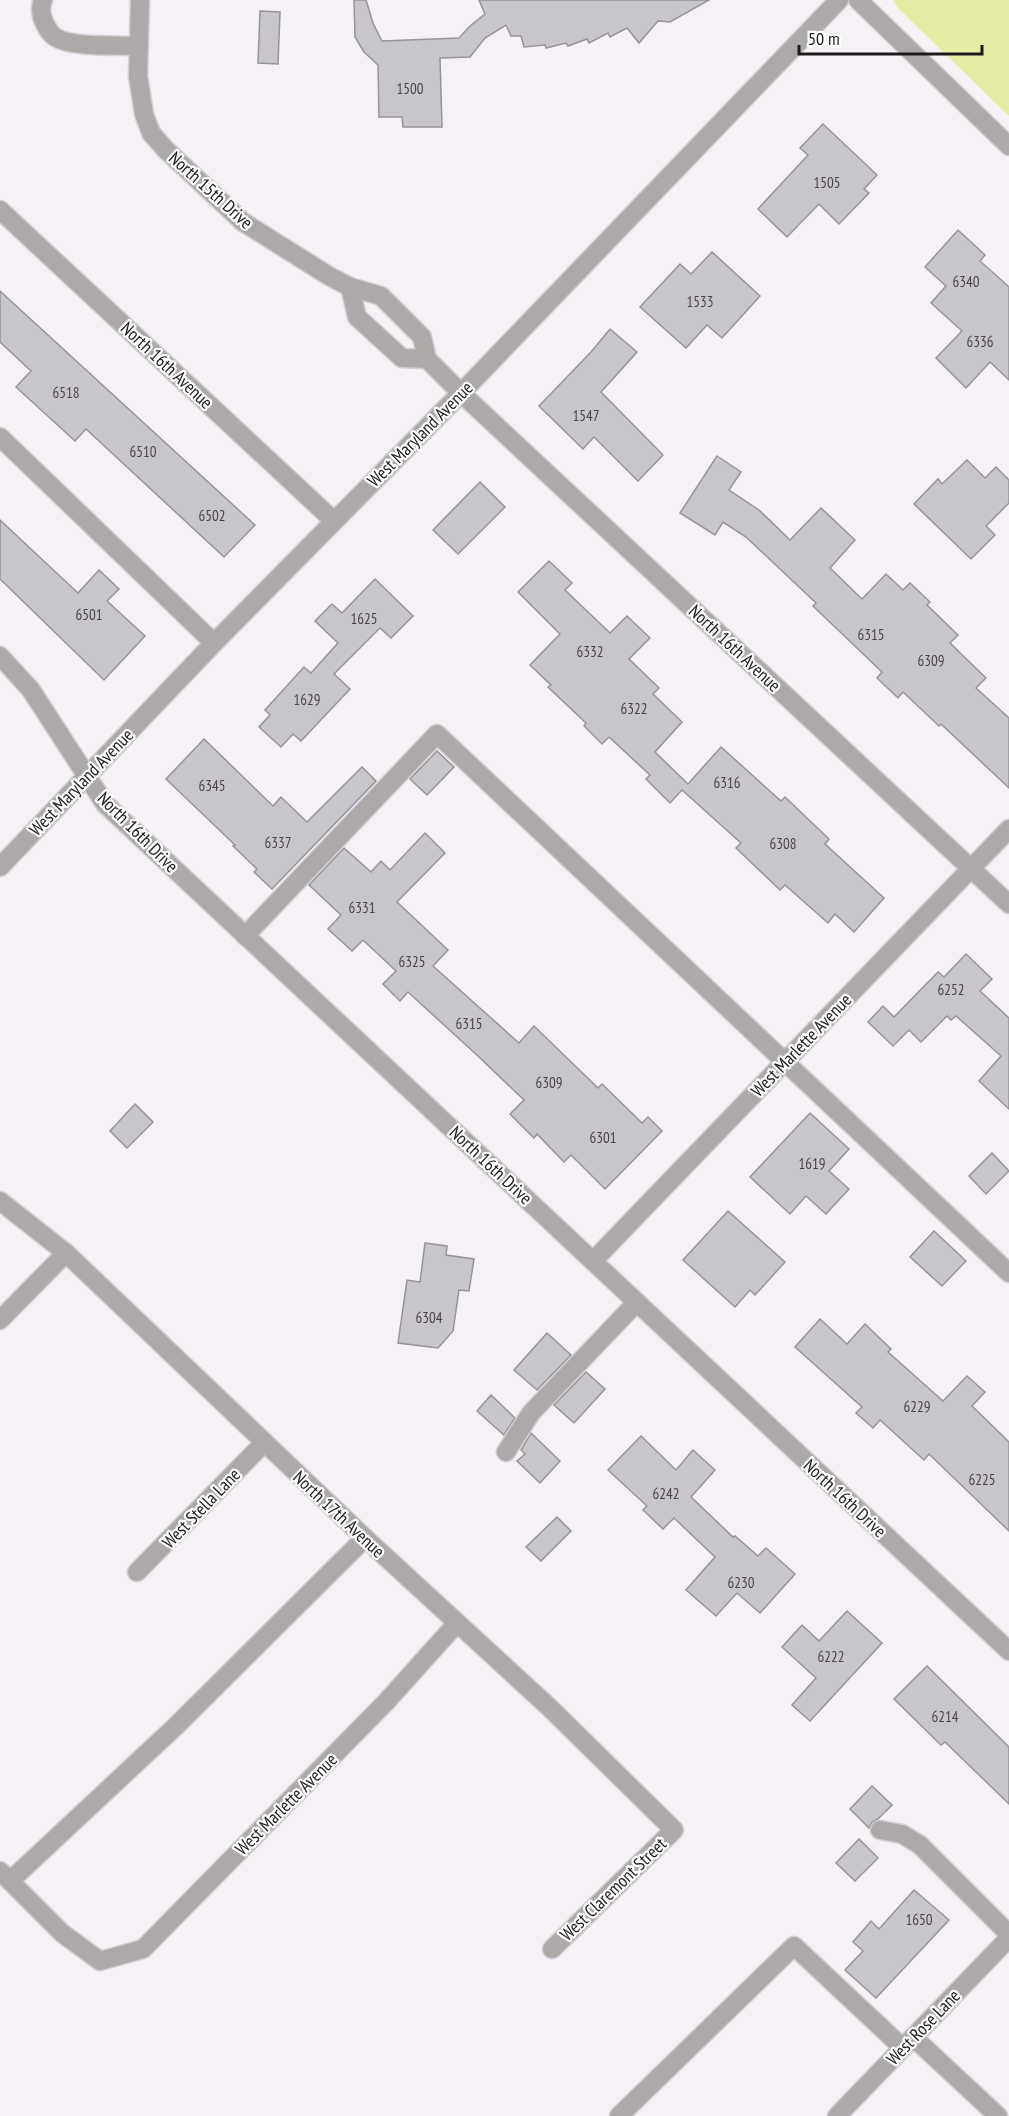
<svg xmlns="http://www.w3.org/2000/svg" width="1009" height="2116" viewBox="0 0 1009 2116" font-family="'PT Sans Narrow',sans-serif">
<style>
.green{fill:#e5eca3}
.building{fill:#c9c5cd;stroke:#97939b;stroke-width:1.5}
.lines{fill:none;stroke-linecap:round;stroke-linejoin:round}
.minor-casing{stroke:#d5ced4;stroke-width:21}
.minor{stroke:#aea9a8;stroke-width:18}
.labels{text-anchor:middle;dominant-baseline:central;stroke-width:4.5;stroke-linejoin:round;paint-order:stroke}
.number-label{font-size:15px;fill:#484549}
.street-label{font-size:18px;fill:#1d1a1d;stroke:#fff}
</style>
<rect width="100%" height="100%" fill="#f8f0f7"/>
<path class="green" d="M893 0H1009V116L898 8Z"/>
<g class="building">
<path d="M354 0H366L373 23 382 41 459 38 470 26 485 14 479 0H709L670 22 658 21 639 43 627 28 610 37 608 33 589 43 587 39 568 46 566 43 546 48 545 45 524 47 521 36H511L506 25 485 38 470 57 440 58 442 127H403L402 117H379L378 65 364 52 355 37Z"/>
<path d="M260 11 280 12 278 64 258 63Z"/>
<path d="M823 124 877 175 864 189 869 193 839 224 819 204 787 237 758 209 808 155 800 148Z"/>
<path d="M958 230 985 255 980 261 1009 287V380L990 362 966 388 936 358 962 331 931 303 946 286 925 267Z"/>
<path d="M712 252 760 296 722 338 707 325 686 348 640 307 680 264 691 274Z"/>
<path d="M0 291 255 525 224 557 86 429 75 441 16 387 31 371 0 342Z"/>
<path d="M610 329 637 352 601 392 663 455 638 481 594 437 583 449 539 406 591 352Z"/>
<path d="M717 456 741 472 729 490 759 510 790 540 821 508 855 540 830 568 862 599 886 574 903 590 910 583 930 602 927 605 958 635 950 643 986 678 976 688 1009 718V788L941 724 939 726 903 692 898 698 877 678 882 672 813 606 816 603 746 537 723 522 715 535 680 513Z"/>
<path d="M967 460 985 478 996 467 1009 480V503L986 526 995 535 971 559 914 504 938 479 942 484Z"/>
<path d="M480 482 505 507 458 554 433 530Z"/>
<path d="M0 520 78 593 99 570 119 589 107 601 145 636 104 680 0 579Z"/>
<path d="M549 561 572 583 565 590 610 633 627 616 650 638 629 659 659 688 653 694 682 722 655 752 688 784 721 747 781 801 785 797 829 839 825 844 884 898 854 932 835 914 828 923 785 885 780 890 736 848 741 843 682 790 670 803 646 779 650 775 609 737 602 744 584 726 586 723 548 687 551 685 530 665 560 634 518 592Z"/>
<path d="M375 579 413 616 391 638 380 628 334 674 350 689 301 741 293 734 281 747 259 727 270 715 265 710 304 667 311 673 338 643 315 621 332 604 342 613Z"/>
<path d="M204 739 273 806 281 797 307 822 362 767 376 781 272 889 254 872 257 869 233 846 235 845 166 779Z"/>
<path d="M437 751 454 767 427 795 410 779Z"/>
<path d="M425 833 445 853 397 902 448 950 433 966 519 1043 534 1026 598 1088 602 1084 642 1123 648 1117 662 1131 605 1189 571 1155 564 1162 537 1134 534 1138 510 1114 524 1100 479 1057 408 992 400 1001 383 984 396 971 363 940 352 951 328 929 341 915 309 885 344 848 371 872 381 861 390 870Z"/>
<path d="M966 954 992 979 980 991 1009 1018V1109L979 1081 1001 1056 956 1016 951 1020 947 1016 921 1042 909 1030 893 1046 868 1022 883 1006 894 1017 938 972 944 977Z"/>
<path d="M135 1104 153 1122 127 1148 110 1131Z"/>
<path d="M810 1113 849 1149 829 1171 849 1189 826 1214 806 1196 790 1214 750 1177Z"/>
<path d="M992 1153 1009 1171 986 1194 969 1176Z"/>
<path d="M728 1211 785 1262 755 1295 750 1290 735 1307 683 1260Z"/>
<path d="M934 1231 966 1261 942 1286 910 1257Z"/>
<path d="M425 1243 447 1246 446 1255 474 1259 469 1291 459 1290 453 1331 438 1348 398 1343 407 1280 420 1282Z"/>
<path d="M820 1319 847 1344 865 1324 891 1349 888 1352 943 1401 967 1376 985 1392 972 1406 1009 1442V1531L929 1454 924 1460 880 1420 873 1428 856 1413 862 1407 795 1347Z"/>
<path d="M547 1333 571 1355 537 1390 514 1370Z"/>
<path d="M586 1372 605 1389 574 1423 554 1405Z"/>
<path d="M491 1395 515 1418 504 1435 477 1411Z"/>
<path d="M531 1433 560 1461 540 1483 517 1461 525 1454 521 1450Z"/>
<path d="M641 1436 676 1470 693 1450 715 1470 691 1497 733 1537 735 1536 758 1556 766 1548 795 1574 760 1613 737 1593 716 1616 686 1590 715 1557 674 1518 663 1529 643 1510 647 1506 608 1470Z"/>
<path d="M557 1517 571 1531 541 1561 526 1547Z"/>
<path d="M847 1611 882 1643 810 1721 792 1705 816 1678 782 1647 802 1625 819 1641Z"/>
<path d="M927 1666 1009 1747V1804L945 1742 941 1745 894 1699Z"/>
<path d="M872 1786 892 1805 878 1819 872 1822 869 1828 850 1809Z"/>
<path d="M859 1839 878 1858 855 1881 836 1863Z"/>
<path d="M914 1890 949 1920 876 1998 845 1970 863 1951 853 1942 871 1921 879 1929Z"/>
</g>
<g class="lines">
<g class="minor-casing">
<g id="minor">
<path d="M43 0C40 7 41 15 44 22 47 28 50 34 55 37 72 48 117 45 139 46"/>
<path d="M140 0 138 76 144 114 151 133 165 149 243 222 329 276 350 287 381 296 422 337 427 359 461 393 1009 904"/>
<path d="M858 0 1009 146"/>
<path d="M0 210 334 521"/>
<path d="M350 287 357 317 402 358 427 359"/>
<path d="M0 437 214 643"/>
<path d="M0 656 31 690 105 804 1009 1651"/>
<path d="M0 867 214 643 461 393 839 0"/>
<path d="M245 936 437 734 1009 1273"/>
<path d="M0 1201 66 1253 365 1538 550 1708 674 1830 552 1949"/>
<path d="M593 1261 1009 829"/>
<path d="M0 1320 66 1253"/>
<path d="M506 1452 531 1413 637 1302"/>
<path d="M137 1572 264 1443"/>
<path d="M880 1830 902 1834 920 1845 1009 1934"/>
<path d="M0 1871 62 1933 100 1961 143 1949 387 1701 457 1623"/>
<path d="M10 1881 177 1725 365 1538"/>
<path d="M913 2037 998 2116"/>
<path d="M619 2116 794 1946 903 2048"/>
<path d="M837 2116 1009 1938"/>
</g>
</g>
<use href="#minor" class="minor"/>
</g>
<g class="labels">
<g class="number-label">
<text x="410" y="88">1500</text>
<text x="827" y="182">1505</text>
<text x="966" y="281">6340</text>
<text x="700" y="301">1533</text>
<text x="980" y="341">6336</text>
<text x="66" y="392">6518</text>
<text x="586" y="415">1547</text>
<text x="143" y="451">6510</text>
<text x="212" y="515">6502</text>
<text x="89" y="614">6501</text>
<text x="364" y="618">1625</text>
<text x="871" y="634">6315</text>
<text x="590" y="651">6332</text>
<text x="931" y="660">6309</text>
<text x="307" y="699">1629</text>
<text x="634" y="708">6322</text>
<text x="727" y="782">6316</text>
<text x="212" y="785">6345</text>
<text x="278" y="842">6337</text>
<text x="783" y="843">6308</text>
<text x="362" y="907">6331</text>
<text x="412" y="961">6325</text>
<text x="951" y="989">6252</text>
<text x="469" y="1023">6315</text>
<text x="549" y="1082">6309</text>
<text x="603" y="1137">6301</text>
<text x="812" y="1163">1619</text>
<text x="429" y="1317">6304</text>
<text x="917" y="1406">6229</text>
<text x="982" y="1479">6225</text>
<text x="666" y="1493">6242</text>
<text x="741" y="1582">6230</text>
<text x="831" y="1656">6222</text>
<text x="945" y="1716">6214</text>
<text x="919" y="1919">1650</text>
</g>
<g class="street-label">
<text transform="translate(211 190) rotate(42)">North 15th Drive</text>
<text transform="translate(167 365) rotate(43)">North 16th Avenue</text>
<text transform="translate(420 434) rotate(-45)">West Maryland Avenue</text>
<text transform="translate(735 648) rotate(43)">North 16th Avenue</text>
<text transform="translate(81 782) rotate(-46)">West Maryland Avenue</text>
<text transform="translate(138 832) rotate(45)">North 16th Drive</text>
<text transform="translate(801 1045) rotate(-46)">West Marlette Avenue</text>
<text transform="translate(491 1165) rotate(43)">North 16th Drive</text>
<text transform="translate(845 1498) rotate(43)">North 16th Drive</text>
<text transform="translate(201 1508) rotate(-46)">West Stella Lane</text>
<text transform="translate(339 1514) rotate(43)">North 17th Avenue</text>
<text transform="translate(286 1804) rotate(-45)">West Marlette Avenue</text>
<text transform="translate(613 1889) rotate(-44)">West Claremont Street</text>
<text transform="translate(923 2027) rotate(-46)">West Rose Lane</text>
</g>
</g>
<path d="M799 45v9h183v-9" fill="none" stroke="#1d1a1d" stroke-width="3"/>
<text x="808" y="45" font-size="18" fill="#1d1a1d" stroke="#ffffff" stroke-width="4.5" paint-order="stroke">50 m</text>
</svg>
